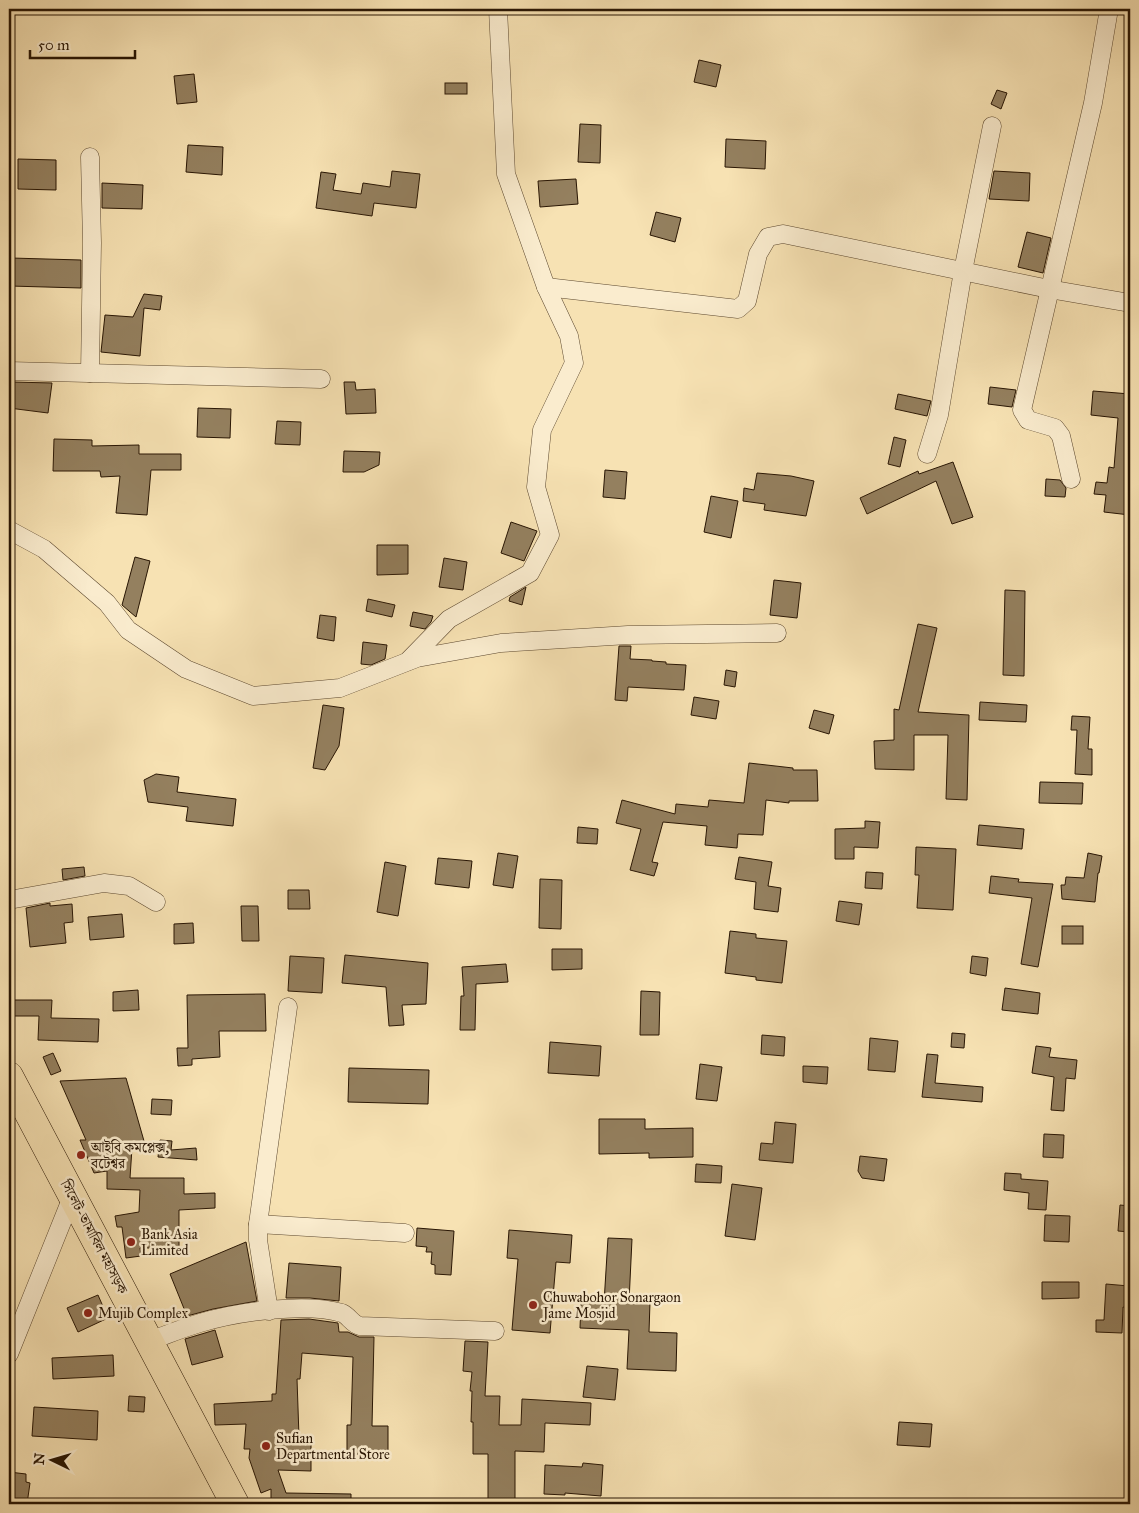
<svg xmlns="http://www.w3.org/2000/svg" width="1139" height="1513" viewBox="0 0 1139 1513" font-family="'IM FELL Great Primer','Noto Serif Bengali',serif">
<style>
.building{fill:#94805f;stroke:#281503}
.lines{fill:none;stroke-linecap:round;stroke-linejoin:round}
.street-casing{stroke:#5c482f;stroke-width:19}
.highway-casing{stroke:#281503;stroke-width:29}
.street{stroke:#faecce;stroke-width:18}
.highway{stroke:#f7e2b3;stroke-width:28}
.poi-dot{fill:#8f2418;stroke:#faecce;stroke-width:2}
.labels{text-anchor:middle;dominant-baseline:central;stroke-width:5;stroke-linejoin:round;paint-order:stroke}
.poi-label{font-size:14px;fill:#281503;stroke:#faecce;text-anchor:start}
.street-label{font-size:14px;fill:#281503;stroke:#faecce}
</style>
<rect width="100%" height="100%" fill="#f7e2b3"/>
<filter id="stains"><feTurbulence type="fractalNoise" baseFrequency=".004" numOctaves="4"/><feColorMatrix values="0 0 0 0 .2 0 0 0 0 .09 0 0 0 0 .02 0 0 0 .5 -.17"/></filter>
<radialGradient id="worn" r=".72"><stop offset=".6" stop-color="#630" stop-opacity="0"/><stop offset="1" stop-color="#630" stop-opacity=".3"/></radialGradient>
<g class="building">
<path d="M699 60 721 65 716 87 694 82Z"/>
<path d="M194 74 197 102 177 104 174 76Z"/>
<rect x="445" y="83" width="22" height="11"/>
<path d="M997 90 1007 93 1001 109 991 104Z"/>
<path d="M580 124 601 125 600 163 578 162Z"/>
<path d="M726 139 766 141 765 169 725 167Z"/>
<path d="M188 145 223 147 222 175 186 172Z"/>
<path d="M18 159 56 160V190L18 189Z"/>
<path d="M392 171 420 174 416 208 374 203 372 216 316 208 321 172 336 174 333 190 361 194 363 183 390 187Z"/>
<path d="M994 171 1030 173 1029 201 989 199Z"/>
<path d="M576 179 578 204 540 207 538 181Z"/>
<path d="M102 183 143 185 142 209 102 208Z"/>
<path d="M656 212 681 218 675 242 650 235Z"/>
<path d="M1027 232 1051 238 1043 273 1018 267Z"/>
<path d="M11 258 81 260V288L10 286Z"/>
<path d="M144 294 162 296 160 310 144 308 140 356 101 352 105 315 133 317Z"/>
<path d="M12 382 52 383 48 413 9 408Z"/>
<path d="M344 382H355L356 390 375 389 376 413 346 414Z"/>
<path d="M990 387 1016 390 1012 407 988 404Z"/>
<path d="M1093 391 1130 394V515L1104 512 1106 495 1094 494 1096 482 1107 483 1109 467 1114 468 1118 418 1091 415Z"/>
<path d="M898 394 931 401 927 416 895 409Z"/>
<path d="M198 408 231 409 230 438 197 437Z"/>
<path d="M277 421 301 422 300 445 275 444Z"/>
<path d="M894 437 906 440 900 467 888 464Z"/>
<path d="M54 439 92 440V446L139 445V454H181V470H151L147 515 116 513 120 476 101 477 100 471H53Z"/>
<path d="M344 451 380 452 379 465 364 472H343Z"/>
<path d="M953 462 973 517 952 524 936 481 867 514 860 498 918 471 919 474Z"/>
<path d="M605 470 627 472 625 499 603 497Z"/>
<path d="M757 473 791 476 814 481 806 516 764 510 765 504 743 501 744 488 754 490Z"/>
<path d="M1046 479 1060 480 1066 488 1065 497 1045 496Z"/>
<path d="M711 496 738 501 731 538 704 532Z"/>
<path d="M511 522 537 531 524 561 501 553Z"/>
<path d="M377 545H408V574L377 575Z"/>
<path d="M135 557 150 561 136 617 122 605Z"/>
<path d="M444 558 467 562 463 590 439 587Z"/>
<path d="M774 580 801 583 797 618 770 615Z"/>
<path d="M526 587 522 605 509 601 510 597Z"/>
<path d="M1005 590 1025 591 1024 676 1003 675Z"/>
<path d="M368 599 395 605 392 617 366 611Z"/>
<path d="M413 612 433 616 431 622 425 629 410 626Z"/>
<path d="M320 615 336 617 334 641 317 638Z"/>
<path d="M918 624 937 628 918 712 969 715 967 800 946 799 948 735H914V770L875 769 874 741 894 740V709L899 710Z"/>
<path d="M363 642 387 645 385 659 371 665 361 664Z"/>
<path d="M619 646H631L630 659 652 660V661L666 662V664L686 665 684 690 628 687 627 701 615 700Z"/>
<path d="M726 670 737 672 735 687 724 685Z"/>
<path d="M694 697 719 701 716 719 691 715Z"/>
<path d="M980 702 1027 705 1026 722 979 720Z"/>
<path d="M323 705 344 708 339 746 325 770 313 768Z"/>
<path d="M814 710 834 715 829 734 809 728Z"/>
<path d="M1072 716 1090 717 1088 749H1092V775L1075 774 1077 730H1071Z"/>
<path d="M749 763 793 768V770H817L818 801H789V803L766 800 763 835 738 834 737 848 705 845 707 826 663 822 652 862 658 863 654 876 630 870 641 829 616 823 622 800 675 814 676 804 708 807 709 800 744 803Z"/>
<path d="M156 774 179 777 177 792 236 799 233 826 186 821 188 807 148 802 144 780Z"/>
<path d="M1040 782 1083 783 1082 804 1039 803Z"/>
<path d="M865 821 880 822 878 848 854 847V859H835V829L865 828Z"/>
<path d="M979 825 1024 829 1022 849 977 845Z"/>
<path d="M578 827 598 829 597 844 577 843Z"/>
<path d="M916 847 956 849 953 910 917 908 919 875H915Z"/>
<path d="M498 853 518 856 513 888 493 885Z"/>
<path d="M1088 853 1102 856 1099 873H1098L1095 902 1062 899 1061 885H1065L1066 877 1084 878Z"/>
<path d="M739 857 772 862 768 886 781 888 778 912 754 909 756 882 735 879Z"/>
<path d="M438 858 472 861 469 888 435 884Z"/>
<path d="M385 862 406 866 398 916 377 912Z"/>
<path d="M84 867 85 876 63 880 62 869Z"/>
<path d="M866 872 883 873 882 889 865 888Z"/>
<path d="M991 876 1019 879 1018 882 1053 884 1038 967 1021 964 1032 898 989 893Z"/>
<path d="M540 879 562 880 561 929 539 928Z"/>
<path d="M288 890H309L310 909H288Z"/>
<path d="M839 901 862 904 859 925 836 921Z"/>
<path d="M50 903V906L72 904 73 922 64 923 66 943 30 947 26 908Z"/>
<path d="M241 906H258L259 941H242Z"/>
<path d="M122 914 124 937 90 940 88 917Z"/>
<path d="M193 923 194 943 174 944V924Z"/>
<rect x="1062" y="926" width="21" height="18"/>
<path d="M730 931 756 934V938L787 941 782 983 756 980V977L725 973Z"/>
<path d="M552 949H582V969L552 970Z"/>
<path d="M345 955 428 963 426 1004 402 1005 404 1025 389 1026 386 987 342 983Z"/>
<path d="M290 956 324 958 322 993 288 991Z"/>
<path d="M972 956 988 958 986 976 970 973Z"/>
<path d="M506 964 508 982 476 984 475 1030H460L461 996H464L462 967Z"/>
<path d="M1005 988 1040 993 1038 1014 1002 1010Z"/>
<path d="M138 990 139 1010 113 1011V992Z"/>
<path d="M641 991 660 992 659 1035H640Z"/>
<path d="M265 994 266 1031H219L220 1057 192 1059V1065L178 1066 177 1048H188L187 995Z"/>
<path d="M10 1000H52L51 1018 99 1019 98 1042 38 1040 39 1016H10Z"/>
<path d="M952 1033 965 1034 964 1048 951 1047Z"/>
<path d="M762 1035 785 1037 784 1056 761 1054Z"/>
<path d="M870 1038 898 1041 895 1072 868 1070Z"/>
<path d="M550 1042 601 1046 599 1076 548 1073Z"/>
<path d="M1036 1046 1051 1048 1049 1057 1077 1060 1075 1079 1066 1078 1064 1111 1051 1110 1054 1077 1032 1073Z"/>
<path d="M53 1053 61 1071 51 1075 43 1057Z"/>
<path d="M927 1054 938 1055 935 1083 983 1087 982 1102 922 1097Z"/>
<path d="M700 1064 722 1067 717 1101 696 1099Z"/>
<path d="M803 1066 828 1067 827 1084 803 1082Z"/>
<path d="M349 1068 429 1070 428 1104 348 1102Z"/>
<path d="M126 1078 146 1148H132L130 1178H184V1194L215 1193V1208L179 1210V1248H140L141 1256 126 1258 122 1227H117L115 1216 139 1212 140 1190 107 1189V1171L94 1173 80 1140H86L60 1081Z"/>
<path d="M152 1099 172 1100 171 1115 151 1114Z"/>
<path d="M599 1119H645V1129L693 1128V1157L649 1158V1153L599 1154Z"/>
<path d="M775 1122 796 1124 793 1163 759 1160 761 1143 773 1144Z"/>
<path d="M1044 1134 1064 1135 1063 1158 1043 1157Z"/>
<path d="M160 1140 172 1141 171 1150 196 1148 197 1160 158 1157Z"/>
<path d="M860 1156 887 1159 884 1181 862 1178 858 1171Z"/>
<path d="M696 1164 722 1166 721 1183 695 1182Z"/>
<path d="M1005 1173 1021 1174V1179L1048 1181 1046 1210 1028 1209 1029 1193 1004 1190Z"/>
<path d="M732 1184 762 1188 755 1240 725 1236Z"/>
<path d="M1120 1205 1130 1206V1232L1118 1231Z"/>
<path d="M1045 1215 1070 1216 1069 1242 1044 1241Z"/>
<path d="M417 1228 454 1231 451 1275 435 1274V1265L431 1264 432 1252H426L427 1247 416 1246Z"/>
<path d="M509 1230 572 1235 570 1263 556 1262 550 1333 512 1330 518 1259 507 1258Z"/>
<path d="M608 1238 632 1239 629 1302H650L649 1332 677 1333 676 1371 627 1369 629 1330 580 1328 581 1302 604 1303Z"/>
<path d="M246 1242 257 1301 213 1309 187 1316 170 1274Z"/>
<path d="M289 1263 341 1267 339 1301 310 1298H286Z"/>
<path d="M1042 1282H1079V1298L1042 1299Z"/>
<path d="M1106 1284 1129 1286 1128 1308 1123 1307 1122 1333 1096 1332V1320H1104Z"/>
<path d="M98 1295 108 1318 78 1332 67 1308Z"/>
<path d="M309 1319 338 1323 339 1332H348L359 1337H374L372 1426H388V1455L347 1454V1425H351L353 1357 302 1353 300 1379H297L299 1437H311V1471L278 1470 286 1493 351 1494V1504H271V1489L261 1493 249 1458 250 1449H244L246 1424 215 1425 214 1404 272 1401V1394H276L281 1320Z"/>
<path d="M215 1330 223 1357 192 1365 185 1339Z"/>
<path d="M465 1341 488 1342 485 1396H500L499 1425H521L522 1399 591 1403 590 1425 545 1423 544 1452 515 1451V1499H488V1454H473V1422H471L472 1391H470L472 1372 463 1371Z"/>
<path d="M113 1355 114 1376 53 1379 52 1358Z"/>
<path d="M587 1366 618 1369 615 1400 583 1397Z"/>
<path d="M129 1396 145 1397 144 1412 128 1411Z"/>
<path d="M34 1407 98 1411 97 1440 32 1436Z"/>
<path d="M899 1422 932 1424 930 1447 897 1445Z"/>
<path d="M583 1463 603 1465 601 1496 565 1493V1495L544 1494 545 1465 582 1467Z"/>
<path d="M9 1472 26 1474V1482L30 1483 27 1504H9Z"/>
</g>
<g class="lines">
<g class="street-casing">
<g id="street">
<path d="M546 287 738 309 747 301 758 254 768 237 783 234 1049 289 1130 303"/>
<path d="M9 371 321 379"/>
<path d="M90 373 92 243 90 157"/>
<path d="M927 454 939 415 963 271 992 126"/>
<path d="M1071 479 1061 436 1055 428 1028 420 1022 410 1093 103 1109 9"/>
<path d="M9 530 44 549 107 603 128 630 186 669 253 696 340 688 417 658 501 643 628 635 777 633"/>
<path d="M408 661 449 619 530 573 550 535 536 487 542 430 574 363 569 336 546 287 506 174 498 9"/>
<path d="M9 900 104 883 129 886 156 902"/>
<path d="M258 1224 405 1233"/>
<path d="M269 1311 258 1240V1224L288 1007"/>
<path d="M149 1341C166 1335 183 1328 200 1323 237 1312 305 1302 342 1313 349 1316 352 1324 360 1326L495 1331"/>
<path d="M9 1354 72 1197"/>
</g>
</g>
<g class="highway-casing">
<path id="highway" d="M9 1076 235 1504"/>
</g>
<use href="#street" class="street"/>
<use href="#highway" class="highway"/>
</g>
<g class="poi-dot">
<circle cx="81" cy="1155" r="5"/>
<circle cx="131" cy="1242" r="5"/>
<circle cx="533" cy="1305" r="5"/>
<circle cx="88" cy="1313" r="5"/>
<circle cx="266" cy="1446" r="5"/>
</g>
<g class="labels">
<g class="poi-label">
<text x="91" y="1147">আইবি কমপ্লেক্স,<tspan x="91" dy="16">বটেশ্বর</tspan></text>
<text x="141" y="1234">Bank Asia<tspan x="141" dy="16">Limited</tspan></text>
<text x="543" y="1297">Chuwabohor Sonargaon<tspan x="543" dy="16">Jame Mosjid</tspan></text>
<text x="98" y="1313">Mujib Complex</text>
<text x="276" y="1438">Sufian<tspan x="276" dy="16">Departmental Store</tspan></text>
</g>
<g class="street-label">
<text transform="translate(94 1237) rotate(62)">সিলেট-তামাবিল মহাসড়ক</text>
</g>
</g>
<rect width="1139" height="1513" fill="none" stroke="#f7e2b3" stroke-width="30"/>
<rect x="10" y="10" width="1119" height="1493" fill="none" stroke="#281503" stroke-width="2.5"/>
<rect x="15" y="15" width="1109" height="1483" fill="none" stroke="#281503"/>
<g transform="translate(52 1460) rotate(275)" stroke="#faecce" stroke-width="4" paint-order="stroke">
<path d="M0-4L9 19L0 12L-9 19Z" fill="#281503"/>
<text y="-8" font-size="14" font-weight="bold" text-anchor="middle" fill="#281503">N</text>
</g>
<path d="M30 50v8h105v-8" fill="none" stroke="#281503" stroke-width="2.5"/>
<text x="38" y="50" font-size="15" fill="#281503" stroke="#faecce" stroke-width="4" paint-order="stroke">50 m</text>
<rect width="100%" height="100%" filter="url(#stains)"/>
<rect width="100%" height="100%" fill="url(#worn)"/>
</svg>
